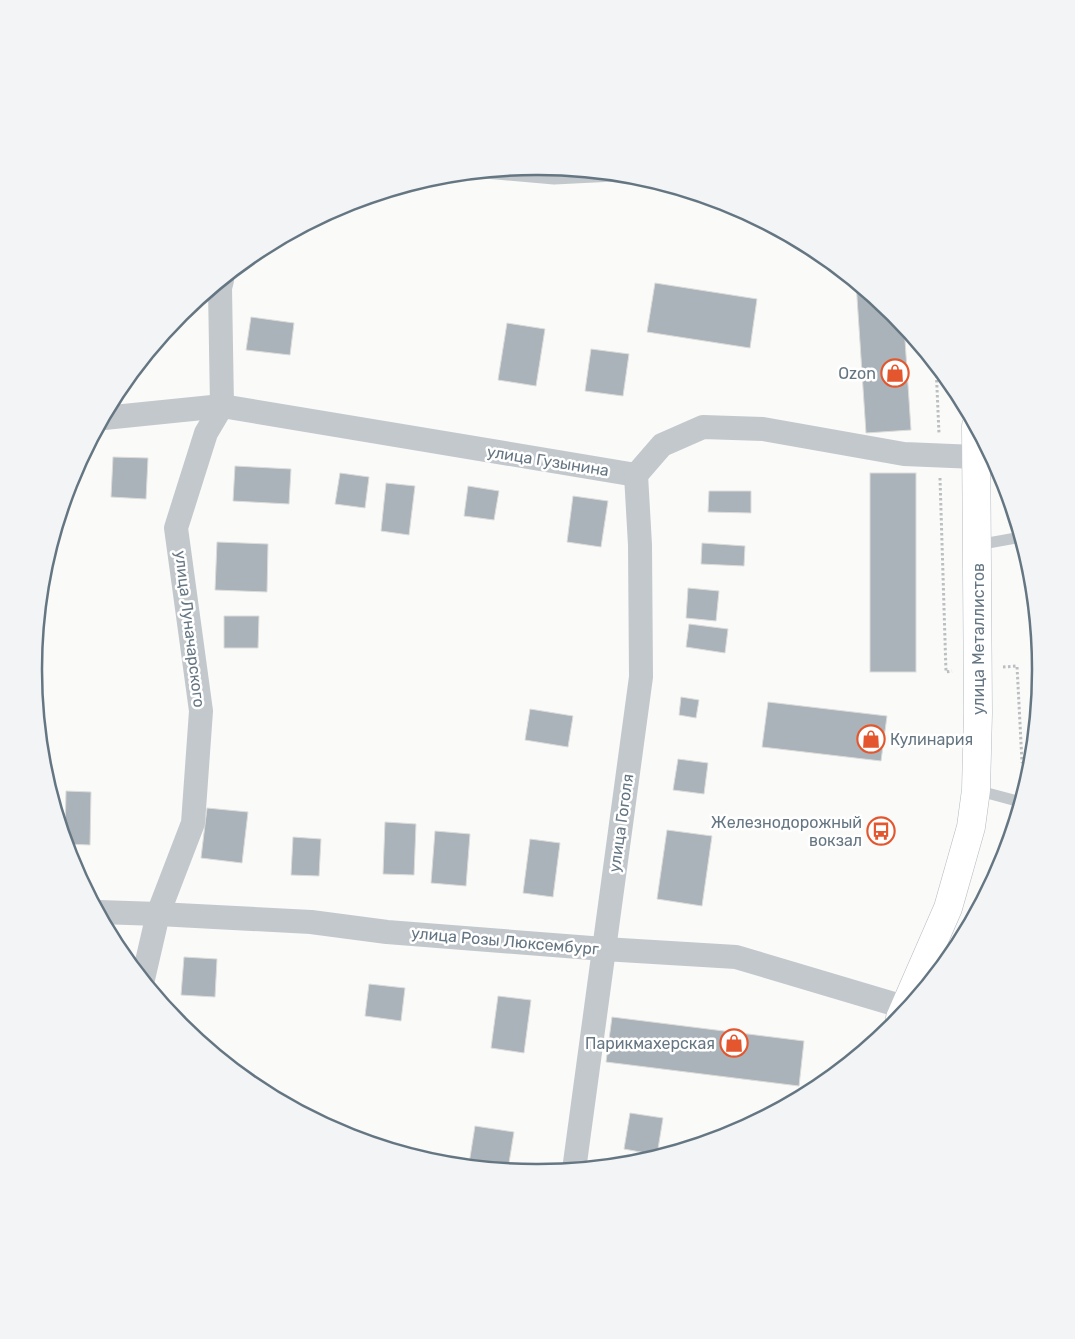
<svg xmlns="http://www.w3.org/2000/svg" width="1075" height="1339" viewBox="0 0 1075 1339" font-family="Rubik,sans-serif">
<style>
.building{fill:#aab3b9;stroke:#dcdcda}
.lines{fill:none;stroke-linecap:round;stroke-linejoin:round}
.secondary-casing{stroke:#b3babf;stroke-width:29}
.path{stroke:#bbbfc2;stroke-width:3;stroke-dasharray:2.5 2.5;stroke-linecap:butt}
.lane{stroke:#c3c8cc;stroke-width:11}
.street{stroke:#c3c8cc;stroke-width:24}
.secondary{stroke:#fff;stroke-width:28}
.labels{text-anchor:middle;dominant-baseline:central;stroke-width:5;stroke-linejoin:round;paint-order:stroke}
.poi-label{font-size:16px;fill:#657683;stroke:#fff;text-anchor:end}
.street-label{font-size:16px;fill:#657683;stroke:#fff}
.rim{fill:none;stroke:#657683;stroke-width:2.5}
</style>
<rect width="100%" height="100%" fill="#fafaf8"/>
<g class="building">
<path d="M856 282 894 314 904 325 911 430 866 433Z"/>
<path d="M655 283 757 299 750 348 647 332Z"/>
<path d="M251 317 294 323 290 355 246 350Z"/>
<path d="M507 323 545 329 536 386 498 380Z"/>
<path d="M591 349 629 354 623 396 585 391Z"/>
<path d="M113 457 148 458 146 499 111 497Z"/>
<path d="M235 466 291 469 289 504 233 501Z"/>
<path d="M340 473 369 477 365 508 335 504Z"/>
<rect x="870" y="473" width="46" height="199"/>
<path d="M386 483 415 486 409 535 381 531Z"/>
<path d="M468 486 499 491 494 520 464 516Z"/>
<path d="M709 491H751V513L708 512Z"/>
<path d="M573 496 608 501 601 547 567 542Z"/>
<path d="M217 542 268 544 267 592 215 590Z"/>
<path d="M702 543 745 546 744 566 701 564Z"/>
<path d="M688 588 719 591 716 621 686 618Z"/>
<path d="M224 616H259L258 648H224Z"/>
<path d="M689 624 728 629 725 653 686 647Z"/>
<path d="M681 697 699 700 696 718 679 715Z"/>
<path d="M768 702 887 716 881 761 762 747Z"/>
<path d="M530 709 573 716 568 747 525 740Z"/>
<path d="M678 759 708 763 704 794 673 790Z"/>
<path d="M66 791 91 792 90 845 67 844 65 839Z"/>
<path d="M207 808 248 812 242 863 201 858Z"/>
<path d="M385 822 416 824 414 875 383 874Z"/>
<path d="M667 830 712 836 702 906 657 899Z"/>
<path d="M435 831 470 834 466 886 431 883Z"/>
<path d="M293 837 321 839 319 876 291 875Z"/>
<path d="M530 839 560 843 553 897 523 893Z"/>
<path d="M184 957 217 959 215 997 181 995Z"/>
<path d="M369 984 405 988 401 1021 365 1016Z"/>
<path d="M498 996 531 1000 524 1053 491 1048Z"/>
<path d="M612 1017 804 1041 799 1086 606 1062Z"/>
<path d="M630 1113 663 1118 657 1155 624 1149Z"/>
<path d="M475 1126 514 1132 508 1169 469 1164Z"/>
</g>
<g class="lines">
<g class="secondary-casing">
<path id="secondary" d="M900 1018 948 908 971 827 976 790 978 713 976 426"/>
</g>
<g class="path">
<path d="M936 365 939 434"/>
<path d="M940 478 946 672 952 671"/>
<path d="M1003 667 1017 666 1022 762 1032 763"/>
</g>
<g class="lane">
<path d="M474 172 554 179 635 175"/>
<path d="M977 545 1021 537"/>
<path d="M976 790 1021 802"/>
</g>
<g class="street">
<path d="M104 418 222 406 636 475 662 445 703 427 763 429 904 454 976 457"/>
<path d="M99 912 158 914 311 922 387 932 604 949 736 957 904 1007"/>
<path d="M143 979 158 914 193 823 201 711 176 528 206 433 222 406 220 288 222 280"/>
<path d="M574 1170 641 677 640 545 636 475"/>
</g>
<use href="#secondary" class="secondary"/>
</g>
<defs>
<g id="shop-ring" transform="scale(1.4375)"><circle r="9.5" fill="#fff" stroke="#e4572e" stroke-width="1.5"/><path d="M-5-2.5h2.3a2.7 3.5 0 0 1 5.4 0H5L5.5 6h-11ZM-1.5-2.5h3a1.5 2.3 0 0 0-3 0Z" fill="#e4572e"/></g>
<g id="bus-ring" transform="scale(1.4375)"><circle r="9.5" fill="#fff" stroke="#e4572e" stroke-width="1.5"/><path d="M-5-6H5V4H4V6H2V4H-2V6H-4V4H-5ZM-3.5-4V0h7V-4ZM-3.5 1.2v1.5H-2V1.2ZM2 1.2v1.5H3.5V1.2Z" fill="#e4572e"/></g>
</defs>
<g fill-rule="evenodd">
<use href="#shop-ring" x="895" y="373"/>
<use href="#shop-ring" x="871" y="739"/>
<use href="#bus-ring" x="881" y="831"/>
<use href="#shop-ring" x="734" y="1043"/>
</g>
<g class="labels">
<g class="poi-label">
<text x="876" y="373">Ozon</text>
<text x="890" y="739" text-anchor="start">Кулинария</text>
<text x="862" y="822">Железнодорожный<tspan x="862" dy="18">вокзал</tspan></text>
<text x="715" y="1043">Парикмахерская</text>
</g>
<g class="street-label">
<text transform="translate(548 461) rotate(9)">улица Гузынина</text>
<text transform="translate(190 629) rotate(83)">улица Луначарского</text>
<text transform="translate(978 639) rotate(-90)">улица Металлистов</text>
<text transform="translate(621 823) rotate(-82)">улица Гоголя</text>
<text transform="translate(505 941) rotate(5)">улица Розы Люксембург</text>
</g>
</g>
<path d="M0 0H1075V1339H0ZM536 175H538A494 494 0 0 1 1032 669V670A494 494 0 0 1 538 1164H536A494 494 0 0 1 42 670V669A494 494 0 0 1 536 175Z" fill="#f3f4f5" fill-rule="evenodd"/>
<path class="rim" d="M536 175H538A494 494 0 0 1 1032 669V670A494 494 0 0 1 538 1164H536A494 494 0 0 1 42 670V669A494 494 0 0 1 536 175Z"/>
</svg>
